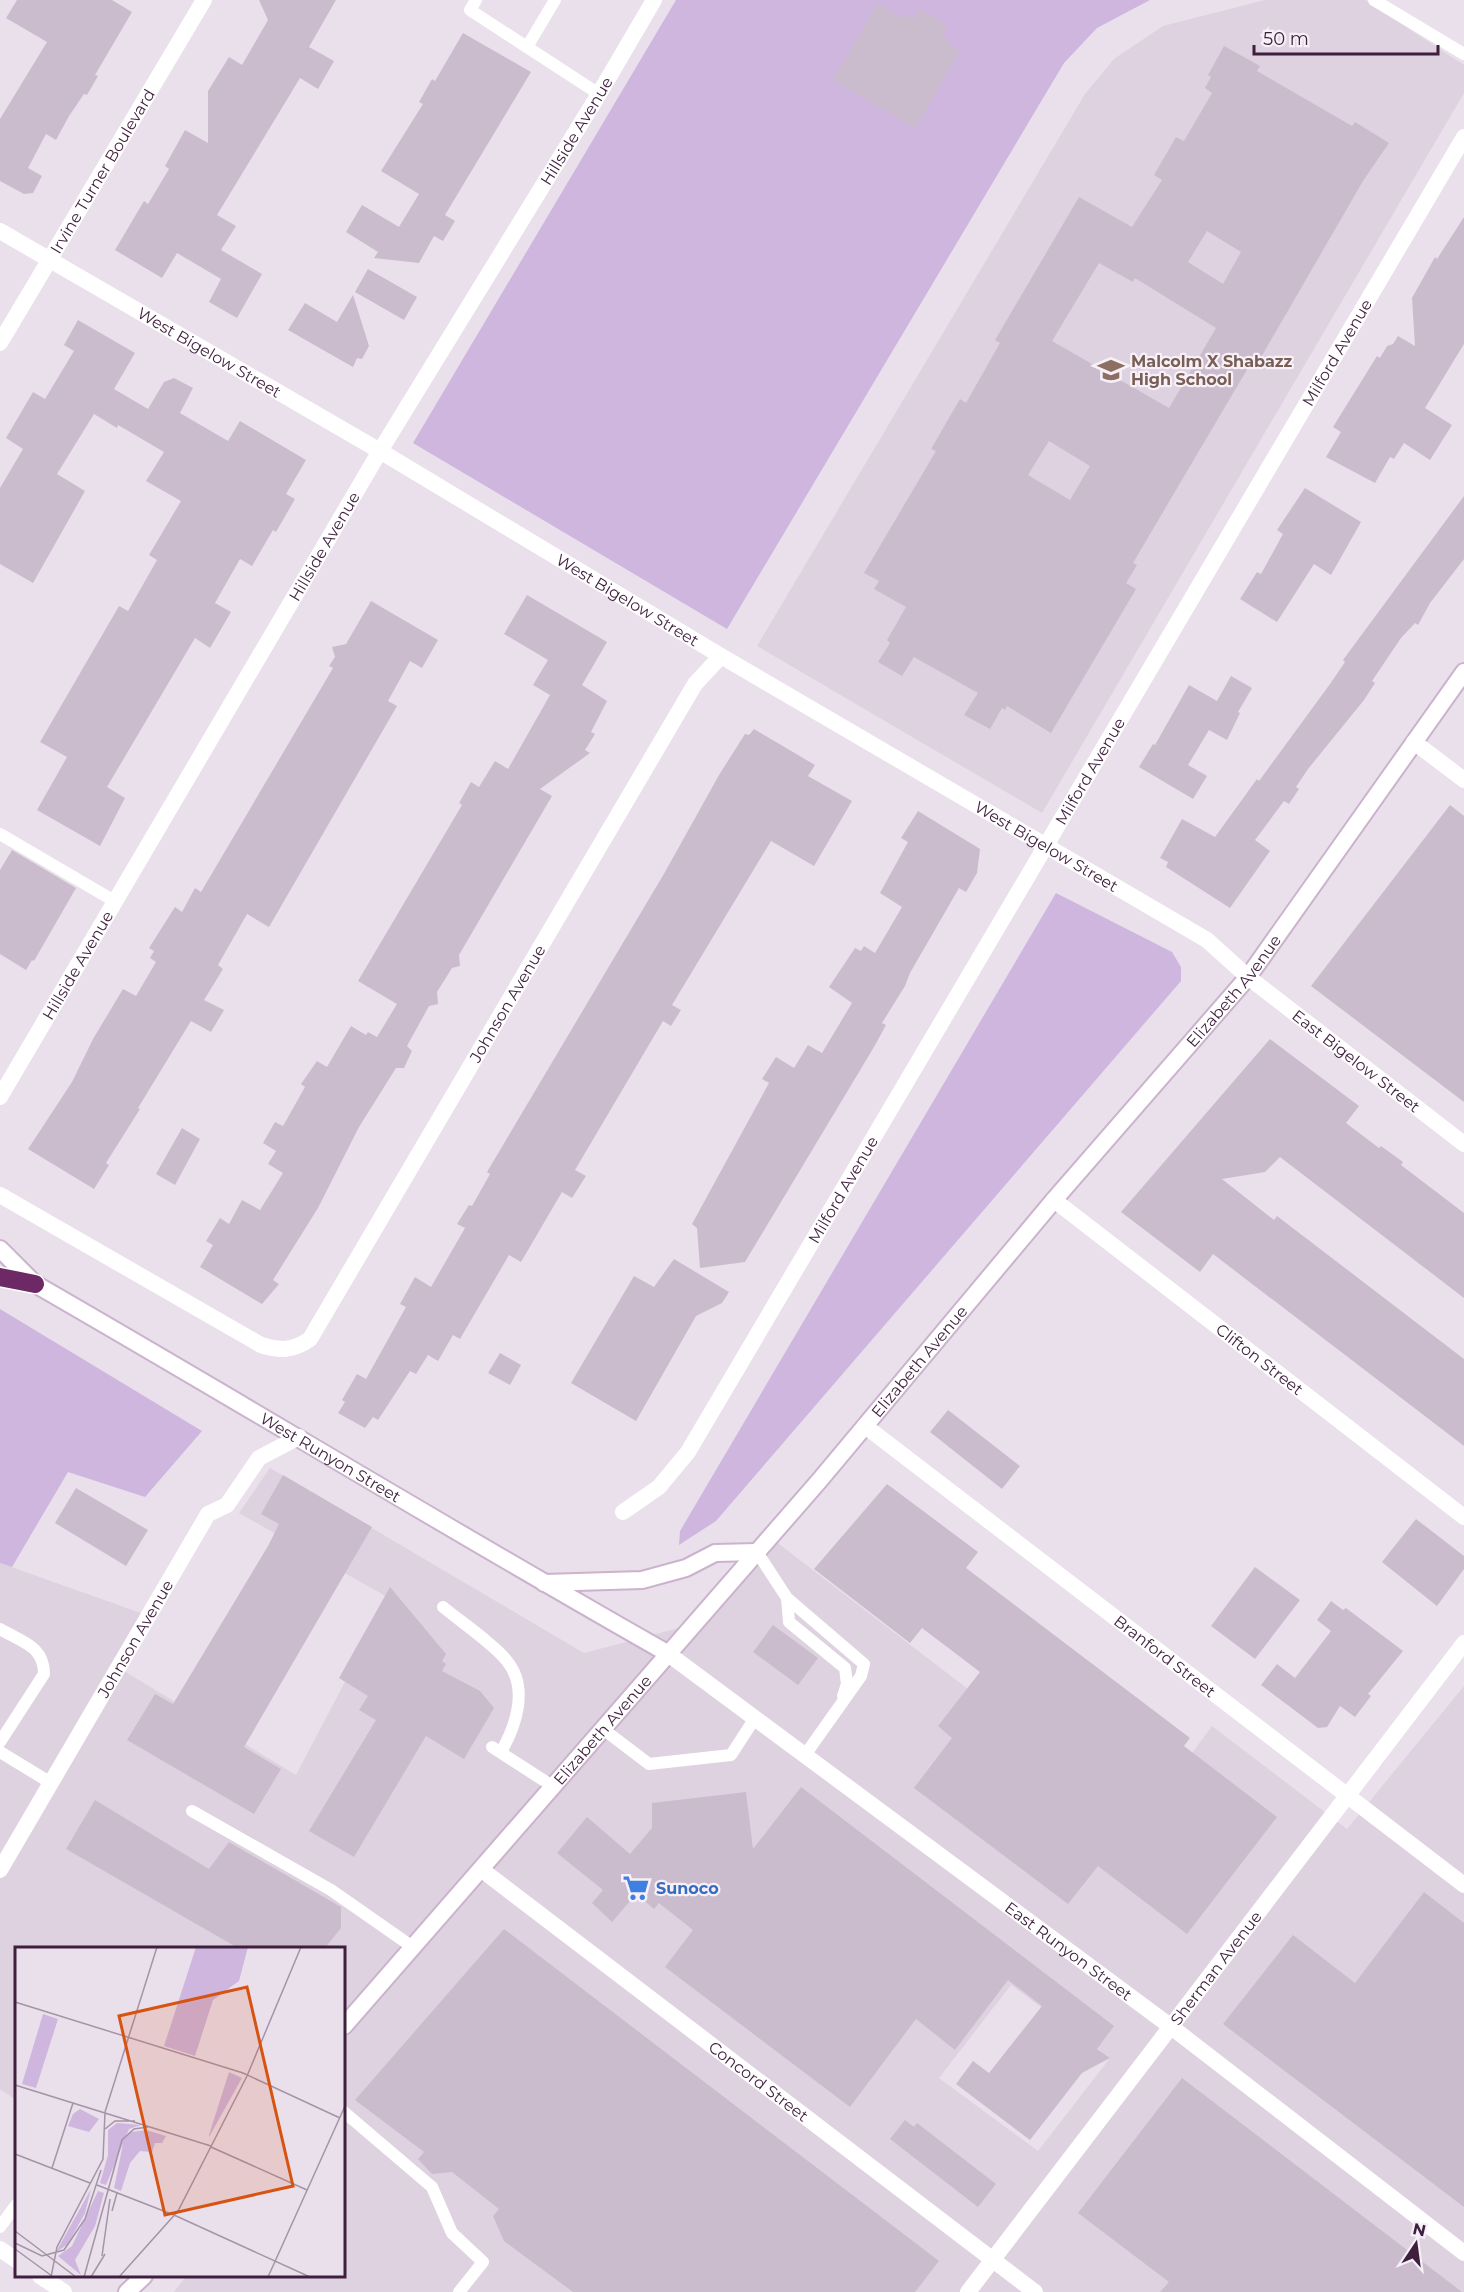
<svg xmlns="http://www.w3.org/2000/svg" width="1464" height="2292" viewBox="0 0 1464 2292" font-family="Montserrat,sans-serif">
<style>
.built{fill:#ded1e0;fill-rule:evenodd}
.green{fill:#ceb6df}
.building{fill:#cabccd;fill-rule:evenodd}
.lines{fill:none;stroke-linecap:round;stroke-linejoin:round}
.secondary-casing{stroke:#cbb2cd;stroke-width:20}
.motorway-casing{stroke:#fff;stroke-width:21}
.service{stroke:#fff;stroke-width:12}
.minor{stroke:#fff;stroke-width:16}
.tertiary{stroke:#fff;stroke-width:16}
.secondary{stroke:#fff;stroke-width:16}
.motorway{stroke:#6d2866;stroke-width:18}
.labels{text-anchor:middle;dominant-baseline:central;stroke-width:4.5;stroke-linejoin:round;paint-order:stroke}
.street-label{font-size:16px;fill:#3e1f3d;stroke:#f7f0f8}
.education-label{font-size:16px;font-weight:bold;fill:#785e54;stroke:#f7f0f8;text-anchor:start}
.shop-label{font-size:16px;font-weight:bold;fill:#366cbe;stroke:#f7f0f8;text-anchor:start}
.inset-road{fill:none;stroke:#a593a6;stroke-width:1.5}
.view{fill:#d75311;fill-opacity:0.15;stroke:#d75311;stroke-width:3}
.inset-edge{fill:none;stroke:#3e1f3d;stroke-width:3}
</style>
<rect width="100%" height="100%" fill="#eae0ec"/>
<g class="built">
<path d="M1265 0H1365L1464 65V93L1042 813 757 646 1085 94 1114 59 1163 26Z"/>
<path d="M270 1468 584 1653 679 1628 762 1531 1141 1822 1212 1726 1347 1829 1464 1686V2292H174L186 2276H344V1948H16V2100L0 2089V1563L155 1618 124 1671 296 1775 389 1598 239 1513ZM1011 1985 1110 2058 1038 2151 939 2078Z"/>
</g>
<g class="green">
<path d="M676 0H1150L1097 28 1064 63 727 629 413 443Z"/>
<path d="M1056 893 1172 952 1181 967V981L716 1521 679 1545 680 1531Z"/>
<path d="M0 1309 202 1431 145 1497 68 1472 12 1567 0 1563Z"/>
</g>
<g class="building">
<path d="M17 0H112L132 12 95 75 98 76 87 95 84 94 69 116 56 140 46 134 28 168 42 176 33 193 24 194 0 181V119L47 42 6 18Z"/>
<path d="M259 0H336L309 47 334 61 318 89 300 78 217 215 236 226 221 250 262 274 237 318 209 302 221 279 177 253 162 278 115 250 144 201 148 204 169 169 165 166 185 130 208 143V91L229 57 242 65 268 20Z"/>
<path d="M878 3 902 18 904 14 912 18 915 17 920 9 947 25 942 36 950 41 948 44 960 51 915 128 833 80Z"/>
<path d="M463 33 531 72 445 215 455 221 443 241 434 236 419 263 374 258 378 252 346 232 362 205 399 227 419 194 381 171 423 104 419 102 432 79 435 81Z"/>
<path d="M1224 46 1260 66 1257 71 1352 126 1355 122 1389 143 1363 181 1260 359 1255 356 1133 563 1137 565 1126 583 1136 589 1051 733 1007 706 1005 710 1002 708 990 729 964 715 978 693 914 657 902 676 878 662 890 643 887 640 906 607 874 589 879 581 864 573 936 451 931 449 960 399 966 403 1000 343 995 340 1079 197 1132 227 1162 180 1154 175 1176 137 1184 141 1212 93 1205 88 1211 77 1208 75ZM1207 231 1241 252 1223 284 1188 262ZM1099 263 1133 282 1135 278 1216 328 1169 408 1052 341ZM1049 441 1090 466 1070 500 1028 475Z"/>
<path d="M1464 217V344L1425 408 1452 425 1430 460 1404 443 1394 459 1390 457 1375 483 1326 457 1341 432 1333 427 1377 356 1380 358 1387 346 1393 344 1398 336 1415 346 1412 298 1435 257 1437 259Z"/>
<path d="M368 269 417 297 404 320 355 292Z"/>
<path d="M353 295 369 346 362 359 357 358 353 367 288 330 305 303 337 322Z"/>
<path d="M78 320 135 353 114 389 148 409 164 382 174 378 193 388 180 413 228 441 240 421 306 460 286 494 295 499 276 532 273 530 252 566 240 559 215 603 231 612 210 648 195 638 107 787 125 798 100 846 37 810 67 757 40 742 119 606 128 611 157 560 149 555 181 501 146 481 164 452 118 425 117 428 94 414 57 474 85 491 33 583 0 564V488L23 449 6 438 33 392 45 399 74 351 64 345Z"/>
<path d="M1305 488 1361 522 1331 575 1314 564 1277 622 1240 599 1257 572 1261 574 1283 534 1277 530Z"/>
<path d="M1464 496V559L1430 603 1418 625 1415 623 1401 638 1372 681 1375 683 1364 700 1308 769 1296 787 1299 789 1289 804 1284 801 1255 840 1270 851 1230 908 1166 867 1168 862 1160 858 1182 819 1215 837 1257 779 1259 781 1330 684 1345 662 1343 660Z"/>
<path d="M527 595 607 642 582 685 607 701 591 732 595 734 585 750 590 753 540 789 552 796 459 955 460 966 452 968 437 992 438 1004 429 1006 407 1046 412 1051 404 1068H396L359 1127 318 1208 273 1280 279 1284 262 1304 200 1267 213 1245 206 1241 220 1218 229 1224 242 1200 260 1210 283 1173 268 1164 276 1151 263 1143 275 1122 283 1126 305 1087 301 1084 317 1061 327 1067 351 1026 366 1035 368 1032 377 1037 397 1004 358 981 462 805 459 803 471 782 479 787 495 761 508 769 550 695 533 685 548 660 504 634Z"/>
<path d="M371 601 438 640 422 668 410 661 388 701 397 706 269 927 247 914 218 965 223 969 204 1000 224 1010 211 1032 191 1021 138 1108 140 1109 106 1163 109 1165 94 1189 28 1149 72 1082 93 1039 123 989 136 996 156 962 150 958 154 951 149 948 175 907 182 912 195 888 201 892 333 668 329 666 335 657 332 647 346 644Z"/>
<path d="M1231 676 1252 688 1238 712 1240 713 1227 740 1209 730 1188 765 1207 776 1193 799 1139 767 1153 744 1155 745 1189 685 1217 701Z"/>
<path d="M754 729 815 765 808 776 852 801 814 866 771 841 672 1005 681 1010 671 1026 663 1021 575 1170 586 1176 572 1198 562 1192 521 1262 509 1255 460 1339 453 1335 438 1361 428 1355 416 1374 410 1371 378 1420 373 1417 365 1428 338 1413 345 1402 342 1400 357 1374 366 1379 406 1307 400 1304 415 1277 431 1287 465 1228 457 1224 469 1205 472 1206 490 1174 487 1172 665 872 719 775 745 734 749 735Z"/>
<path d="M1450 805 1464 816V1102L1311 986Z"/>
<path d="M918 811 980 849 977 873 966 892 959 888 910 973 905 986 882 1023 886 1025 874 1047 745 1262 700 1268 697 1228 692 1224 769 1083 762 1079 776 1057 794 1068 808 1045 822 1053 852 1003 829 987 855 948 861 951 864 946 875 953 902 907 880 893 908 842 901 838Z"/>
<path d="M12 850 76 888 34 961 32 960 26 970 0 954V870Z"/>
<path d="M1270 1039 1359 1106 1346 1123 1379 1148 1381 1146 1403 1162 1401 1165 1464 1213V1298L1280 1157 1265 1172 1222 1179 1274 1220 1277 1216 1464 1359V1446L1213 1254 1200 1272 1121 1212Z"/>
<path d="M182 1128 200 1139 175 1185 156 1174Z"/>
<path d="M674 1259 729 1292 722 1303 696 1316 636 1421 571 1383 634 1276 654 1287Z"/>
<path d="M500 1353 521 1365 510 1385 488 1373Z"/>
<path d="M948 1410 1020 1466 1002 1489 930 1432Z"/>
<path d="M283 1475 372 1527 244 1747 281 1769 254 1814 127 1740 155 1694 173 1704 268 1546 279 1524 261 1514Z"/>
<path d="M887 1484 978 1552 966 1568 1190 1738 1184 1746 1277 1817 1187 1934 1098 1866 1068 1904 914 1788 952 1738 938 1726 980 1672 922 1628 910 1643 814 1569Z"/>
<path d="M76 1488 148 1530 126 1566 55 1523Z"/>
<path d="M1416 1519 1464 1556V1569L1437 1606 1382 1562Z"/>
<path d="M1255 1567 1300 1600 1255 1659 1211 1626Z"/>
<path d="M390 1587 446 1654 442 1661 446 1664 442 1671 480 1691 494 1708 464 1759 426 1736 354 1857 309 1831 376 1720 359 1710 368 1696 339 1678Z"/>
<path d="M1331 1601 1343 1610 1346 1608 1403 1651 1368 1694 1371 1696 1355 1717 1340 1706 1327 1727 1318 1728 1261 1685 1277 1664 1295 1678 1331 1631 1317 1620Z"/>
<path d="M773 1625 818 1658 798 1685 753 1652Z"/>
<path d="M801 1787 1114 2026 1097 2049 1110 2058 1082 2073 1030 2140 956 2084 973 2061 989 2073 1042 2006 1008 1980 955 2050 916 2019 850 2107 665 1967 693 1930 659 1903 654 1909 636 1894 612 1922 592 1903 603 1890 557 1853 587 1817 630 1854 652 1828V1803L746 1792 753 1849Z"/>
<path d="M95 1800 209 1869 229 1842 341 1907V1928L325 1948H238L66 1849Z"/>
<path d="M1424 1892 1464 1923V2207L1223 2024 1293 1935 1355 1983Z"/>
<path d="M504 1929 939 2261 915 2292H573L504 2241 493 2216 499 2209 452 2172 432 2174 418 2159 424 2152 355 2100Z"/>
<path d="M1182 2078 1462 2292H1160L1169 2282 1078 2213Z"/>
<path d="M905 2120 914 2127 917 2123 996 2184 978 2207 890 2139Z"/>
</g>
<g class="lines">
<g class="secondary-casing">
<g id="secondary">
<path id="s12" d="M0 1249 35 1284C247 1406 455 1533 667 1653"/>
<path d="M544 1583 642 1580 686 1568 715 1553 757 1552"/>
<path id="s13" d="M344 2026 819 1481 1054 1200 1248 977 1464 672"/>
<path d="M127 2292 144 2276"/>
</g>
</g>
<g class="motorway-casing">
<path id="motorway" d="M0 1277 35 1284"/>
</g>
<g class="service">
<path d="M476 0 470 10 599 94"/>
<path d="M1374 0 1464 54"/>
<path d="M527 47 555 0"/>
<path d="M0 834 116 902"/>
<path d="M757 1552 787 1598 864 1664 861 1676 805 1755"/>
<path d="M787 1598 789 1622 845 1668 847 1684 843 1696"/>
<path d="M443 1607C461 1622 494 1644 507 1661 529 1688 516 1726 501 1752"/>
<path d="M0 1629C22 1642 44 1646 44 1674L0 1742"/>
<path d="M603 1729 649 1764 731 1755 755 1718"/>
<path d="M492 1747 554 1787"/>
<path d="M0 1752 51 1783"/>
<path d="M192 1811 331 1890 414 1948"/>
<path d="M344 2112 432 2187 452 2233 483 2262 459 2292"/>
<path d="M0 2227 16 2205"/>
</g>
<g class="minor">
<path d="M1414 742 1464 780"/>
<path id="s1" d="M0 1097 380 451 599 94 654 0"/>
<path id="s2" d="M0 1195 261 1345C280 1351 293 1351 310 1339L695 684 721 656"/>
<path id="s3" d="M1054 1200 1464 1517"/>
<path id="s4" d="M865 1426 1464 1885"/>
<path id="s5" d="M623 1512 659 1487 688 1452 1464 137"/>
<path id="s6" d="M0 1870 208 1514 227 1505 259 1458 299 1437"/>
<path id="s7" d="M482 1870 1035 2292"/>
<path id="s8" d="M968 2292 1464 1643"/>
</g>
<g class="tertiary">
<path id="s9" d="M0 231 380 451 721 656 1207 940 1248 977 1464 1144"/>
<path id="s10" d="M0 343 204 0"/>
<path id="s11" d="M667 1653 1170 2026 1464 2253"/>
<path d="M0 2249 16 2260"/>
<path d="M40 2276 64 2292"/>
</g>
<use href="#secondary" class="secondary"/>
<use href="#motorway" class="motorway"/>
</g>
<defs>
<g id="school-bare" transform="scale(2.07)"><path d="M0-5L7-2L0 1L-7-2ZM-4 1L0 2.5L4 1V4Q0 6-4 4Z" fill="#8d6e63" stroke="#f7f0f8" stroke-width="2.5" paint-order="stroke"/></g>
<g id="supermarket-bare" transform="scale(2.07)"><path d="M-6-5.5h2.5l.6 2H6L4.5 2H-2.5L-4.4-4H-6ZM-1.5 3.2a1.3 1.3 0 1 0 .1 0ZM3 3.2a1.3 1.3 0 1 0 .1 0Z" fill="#3f7fe0" stroke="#f7f0f8" stroke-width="2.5" paint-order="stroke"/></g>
</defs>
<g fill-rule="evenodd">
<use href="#school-bare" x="1111" y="370"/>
<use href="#supermarket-bare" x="636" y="1888"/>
</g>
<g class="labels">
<g class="street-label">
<text stroke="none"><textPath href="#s1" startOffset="1125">Hillside Avenue</textPath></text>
<text stroke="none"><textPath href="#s10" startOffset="200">Irvine Turner Boulevard</textPath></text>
<text stroke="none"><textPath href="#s9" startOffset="242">West Bigelow Street</textPath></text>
<text stroke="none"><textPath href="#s5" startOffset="1366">Milford Avenue</textPath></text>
<text stroke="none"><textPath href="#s1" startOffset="639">Hillside Avenue</textPath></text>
<text stroke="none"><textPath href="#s9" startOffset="728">West Bigelow Street</textPath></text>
<text stroke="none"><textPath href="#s5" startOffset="880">Milford Avenue</textPath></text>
<text stroke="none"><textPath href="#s9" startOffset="1214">West Bigelow Street</textPath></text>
<text stroke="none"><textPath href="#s1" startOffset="153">Hillside Avenue</textPath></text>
<text stroke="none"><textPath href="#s13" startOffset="1365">Elizabeth Avenue</textPath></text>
<text stroke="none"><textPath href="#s2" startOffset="742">Johnson Avenue</textPath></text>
<text stroke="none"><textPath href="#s9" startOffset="1592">East Bigelow Street</textPath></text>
<text stroke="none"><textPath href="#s5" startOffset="394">Milford Avenue</textPath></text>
<text stroke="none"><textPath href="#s3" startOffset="260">Clifton Street</textPath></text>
<text stroke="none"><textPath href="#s13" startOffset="879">Elizabeth Avenue</textPath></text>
<text stroke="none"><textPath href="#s12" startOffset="392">West Runyon Street</textPath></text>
<text stroke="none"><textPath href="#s6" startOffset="268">Johnson Avenue</textPath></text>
<text stroke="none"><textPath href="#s4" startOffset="378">Branford Street</textPath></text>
<text stroke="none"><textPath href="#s13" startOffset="393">Elizabeth Avenue</textPath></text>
<text stroke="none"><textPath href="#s11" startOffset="500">East Runyon Street</textPath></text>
<text stroke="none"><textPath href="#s8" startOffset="408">Sherman Avenue</textPath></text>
<text stroke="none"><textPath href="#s7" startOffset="348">Concord Street</textPath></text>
</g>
<g class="education-label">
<text x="1131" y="361">Malcolm X Shabazz<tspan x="1131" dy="18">High School</tspan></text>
</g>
<g class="shop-label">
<text x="656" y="1888">Sunoco</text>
</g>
</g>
<g transform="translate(15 1947)">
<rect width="330" height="330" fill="#eae0ec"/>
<path d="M181 0H233L224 34 198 53 180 109 149 99ZM28 67 43 72 21 141 7 137ZM214 125 227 131 194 190V188ZM65 162 84 172 74 185 53 179 58 167ZM102 176 126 178 114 182 91 238 85 236 93 208V183ZM131 183 151 189 147 196H140L137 205 125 204 115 216 106 244 99 241 109 192 116 185ZM76 242 70 266 53 297 41 305ZM83 244 89 246 80 279 60 313 66 328 43 309 57 299Z" fill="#ceb6df"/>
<path class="inset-road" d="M0 55 228 126 325 171M0 138 196 199M90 165 142 0M90 182 100 174H120M196 200 292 243M0 207 75 236M37 221 58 156M82 238 159 268 295 330M97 264 102 246M0 284 61 330M0 296 27 309 49 303 70 272 86 223M0 302 37 329M87 309 95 252M36 330 42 300 88 212 90 165M69 330 107 193 119 182 133 180M76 330 90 307M104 330 163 264 232 129 286 0M253 330 330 159"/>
<path class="view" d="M232 40 278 239 150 268 104 69Z"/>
<rect width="330" height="330" class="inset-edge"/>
</g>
<g transform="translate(1416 2244) rotate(13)" stroke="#f7f0f8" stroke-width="4.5" paint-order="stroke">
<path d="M0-4.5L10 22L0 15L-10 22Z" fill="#3e1f3d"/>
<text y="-9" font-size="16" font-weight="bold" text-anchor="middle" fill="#3e1f3d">N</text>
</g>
<path d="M1254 45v9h184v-9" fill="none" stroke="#3e1f3d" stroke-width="3"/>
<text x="1263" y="45" font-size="18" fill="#3e1f3d" stroke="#f7f0f8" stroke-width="4.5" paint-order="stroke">50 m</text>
</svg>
